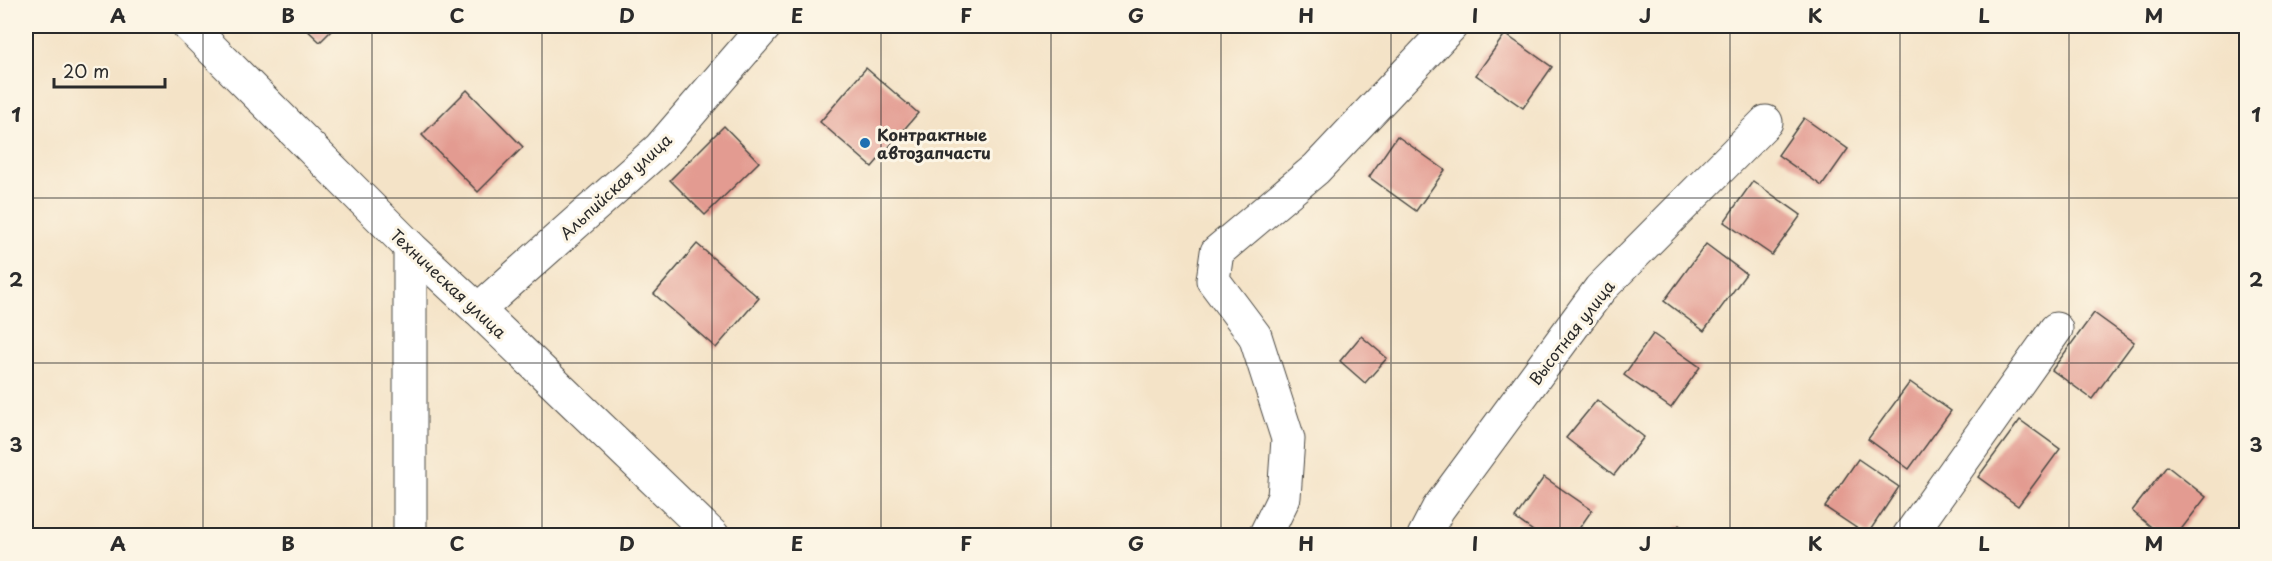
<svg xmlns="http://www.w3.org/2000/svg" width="2272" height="561" viewBox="0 0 2272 561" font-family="'Playpen Sans',sans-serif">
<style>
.building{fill:#e39b91}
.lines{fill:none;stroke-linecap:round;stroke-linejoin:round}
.minor-casing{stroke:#494742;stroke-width:35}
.minor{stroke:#fff;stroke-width:33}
.grid{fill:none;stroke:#2b2b2b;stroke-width:1.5;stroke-opacity:0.55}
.poi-dot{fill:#1f6fb2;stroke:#fcf5e5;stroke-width:2}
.labels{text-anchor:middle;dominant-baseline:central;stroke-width:6;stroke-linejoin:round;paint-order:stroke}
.poi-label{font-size:16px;font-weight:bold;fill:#2b2b2b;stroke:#fcf5e5;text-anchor:start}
.street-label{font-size:16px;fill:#2b2b2b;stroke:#fcf5e5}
.neatline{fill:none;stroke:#2b2b2b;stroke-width:2}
.grid-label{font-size:20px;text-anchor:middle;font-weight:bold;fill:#2b2b2b}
</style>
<rect width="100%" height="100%" fill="#fcf5e5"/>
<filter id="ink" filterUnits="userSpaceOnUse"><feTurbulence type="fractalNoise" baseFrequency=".0167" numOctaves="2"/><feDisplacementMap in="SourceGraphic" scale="12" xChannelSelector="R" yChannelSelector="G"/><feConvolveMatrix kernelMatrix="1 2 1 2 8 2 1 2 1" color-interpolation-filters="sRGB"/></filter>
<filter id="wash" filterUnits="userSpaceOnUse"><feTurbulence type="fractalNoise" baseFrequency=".008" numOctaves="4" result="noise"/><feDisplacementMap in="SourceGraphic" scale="24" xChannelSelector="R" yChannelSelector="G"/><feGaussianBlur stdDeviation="1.35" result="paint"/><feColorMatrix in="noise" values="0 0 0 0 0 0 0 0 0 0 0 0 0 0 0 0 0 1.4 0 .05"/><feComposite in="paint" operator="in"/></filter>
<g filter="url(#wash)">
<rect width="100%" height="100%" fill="#f4e3c7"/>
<g id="blocks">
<g class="building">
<path d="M303 26H336L320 42Z"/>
<path d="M1505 34 1552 67 1523 108 1476 75Z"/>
<path d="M866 68 918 113 872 167 820 122Z"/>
<path d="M467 90 523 147 478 192 422 135Z"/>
<path d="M1804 118 1848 149 1822 186 1778 155Z"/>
<path d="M724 126 759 162 705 215 670 180Z"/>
<path d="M1397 136 1445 170 1416 211 1369 177Z"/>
<path d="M1753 181 1801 215 1772 255 1724 222Z"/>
<path d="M697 244 759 298 716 348 654 294Z"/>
<path d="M1706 244 1746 274 1704 331 1664 301Z"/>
<path d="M2094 313 2134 342 2092 399 2052 370Z"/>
<path d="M1653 334 1700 367 1671 408 1624 375Z"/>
<path d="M1361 336 1387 358 1365 383 1340 361Z"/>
<path d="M1910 382 1951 411 1909 469 1868 439Z"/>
<path d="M1597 400 1644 437 1614 475 1566 438Z"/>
<path d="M2020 420 2060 449 2018 506 1978 477Z"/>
<path d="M1858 459 1899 487 1867 535 1825 507Z"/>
<path d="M2167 466 2206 497 2176 536H2162L2132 511Z"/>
<path d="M1544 477 1592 510 1574 536H1540L1515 518Z"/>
<path d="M1679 525 1695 536H1671Z"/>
</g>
</g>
</g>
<g filter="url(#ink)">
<use href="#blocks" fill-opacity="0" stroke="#494742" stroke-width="1.5"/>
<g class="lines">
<g class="minor-casing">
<g id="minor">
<path d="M189 26 410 247 478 310 713 536"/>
<path d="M410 247V536"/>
<path d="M478 310 660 148 765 26"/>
<path d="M1265 536 1284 497 1288 439 1255 336 1213 280 1217 252 1316 169 1451 26"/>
<path d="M1424 536 1438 509 1600 289 1766 122"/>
<path d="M1909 536 2056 329"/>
</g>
</g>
<use href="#minor" class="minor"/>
</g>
</g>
<path class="grid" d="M203 26V536M372 26V536M542 26V536M712 26V536M881 26V536M1051 26V536M1221 26V536M1391 26V536M1560 26V536M1730 26V536M1900 26V536M2069 26V536M26 198H2246M26 363H2246"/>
<circle class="poi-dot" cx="865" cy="143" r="6"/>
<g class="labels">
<g class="poi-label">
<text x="877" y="134">Контрактные<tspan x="877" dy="18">автозапчасти</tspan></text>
</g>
<g class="street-label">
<text transform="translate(615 186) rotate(-43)">Альпийская улица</text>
<text transform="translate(449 283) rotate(43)">Техническая улица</text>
<text transform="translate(1571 332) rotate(-52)">Высотная улица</text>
</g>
</g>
<rect width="2272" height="561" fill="none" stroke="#fcf5e5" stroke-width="66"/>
<path d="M54 78v9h111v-9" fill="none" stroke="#2b2b2b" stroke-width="3"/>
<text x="63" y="78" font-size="18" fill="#2b2b2b" stroke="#fcf5e5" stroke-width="4.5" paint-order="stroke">20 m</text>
<rect x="33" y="33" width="2206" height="495" class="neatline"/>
<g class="grid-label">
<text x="118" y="23">A</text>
<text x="288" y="23">B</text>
<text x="457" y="23">C</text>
<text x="627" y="23">D</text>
<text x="797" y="23">E</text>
<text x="966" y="23">F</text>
<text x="1136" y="23">G</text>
<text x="1306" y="23">H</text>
<text x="1475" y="23">I</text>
<text x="1645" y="23">J</text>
<text x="1815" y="23">K</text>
<text x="1984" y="23">L</text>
<text x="2154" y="23">M</text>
<text x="16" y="122">1</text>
<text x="2256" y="122">1</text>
<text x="16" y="287">2</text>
<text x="2256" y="287">2</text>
<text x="16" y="452">3</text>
<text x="2256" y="452">3</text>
<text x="118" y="551">A</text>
<text x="288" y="551">B</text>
<text x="457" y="551">C</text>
<text x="627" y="551">D</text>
<text x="797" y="551">E</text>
<text x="966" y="551">F</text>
<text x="1136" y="551">G</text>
<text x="1306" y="551">H</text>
<text x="1475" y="551">I</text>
<text x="1645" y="551">J</text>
<text x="1815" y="551">K</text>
<text x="1984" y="551">L</text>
<text x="2154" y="551">M</text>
</g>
</svg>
